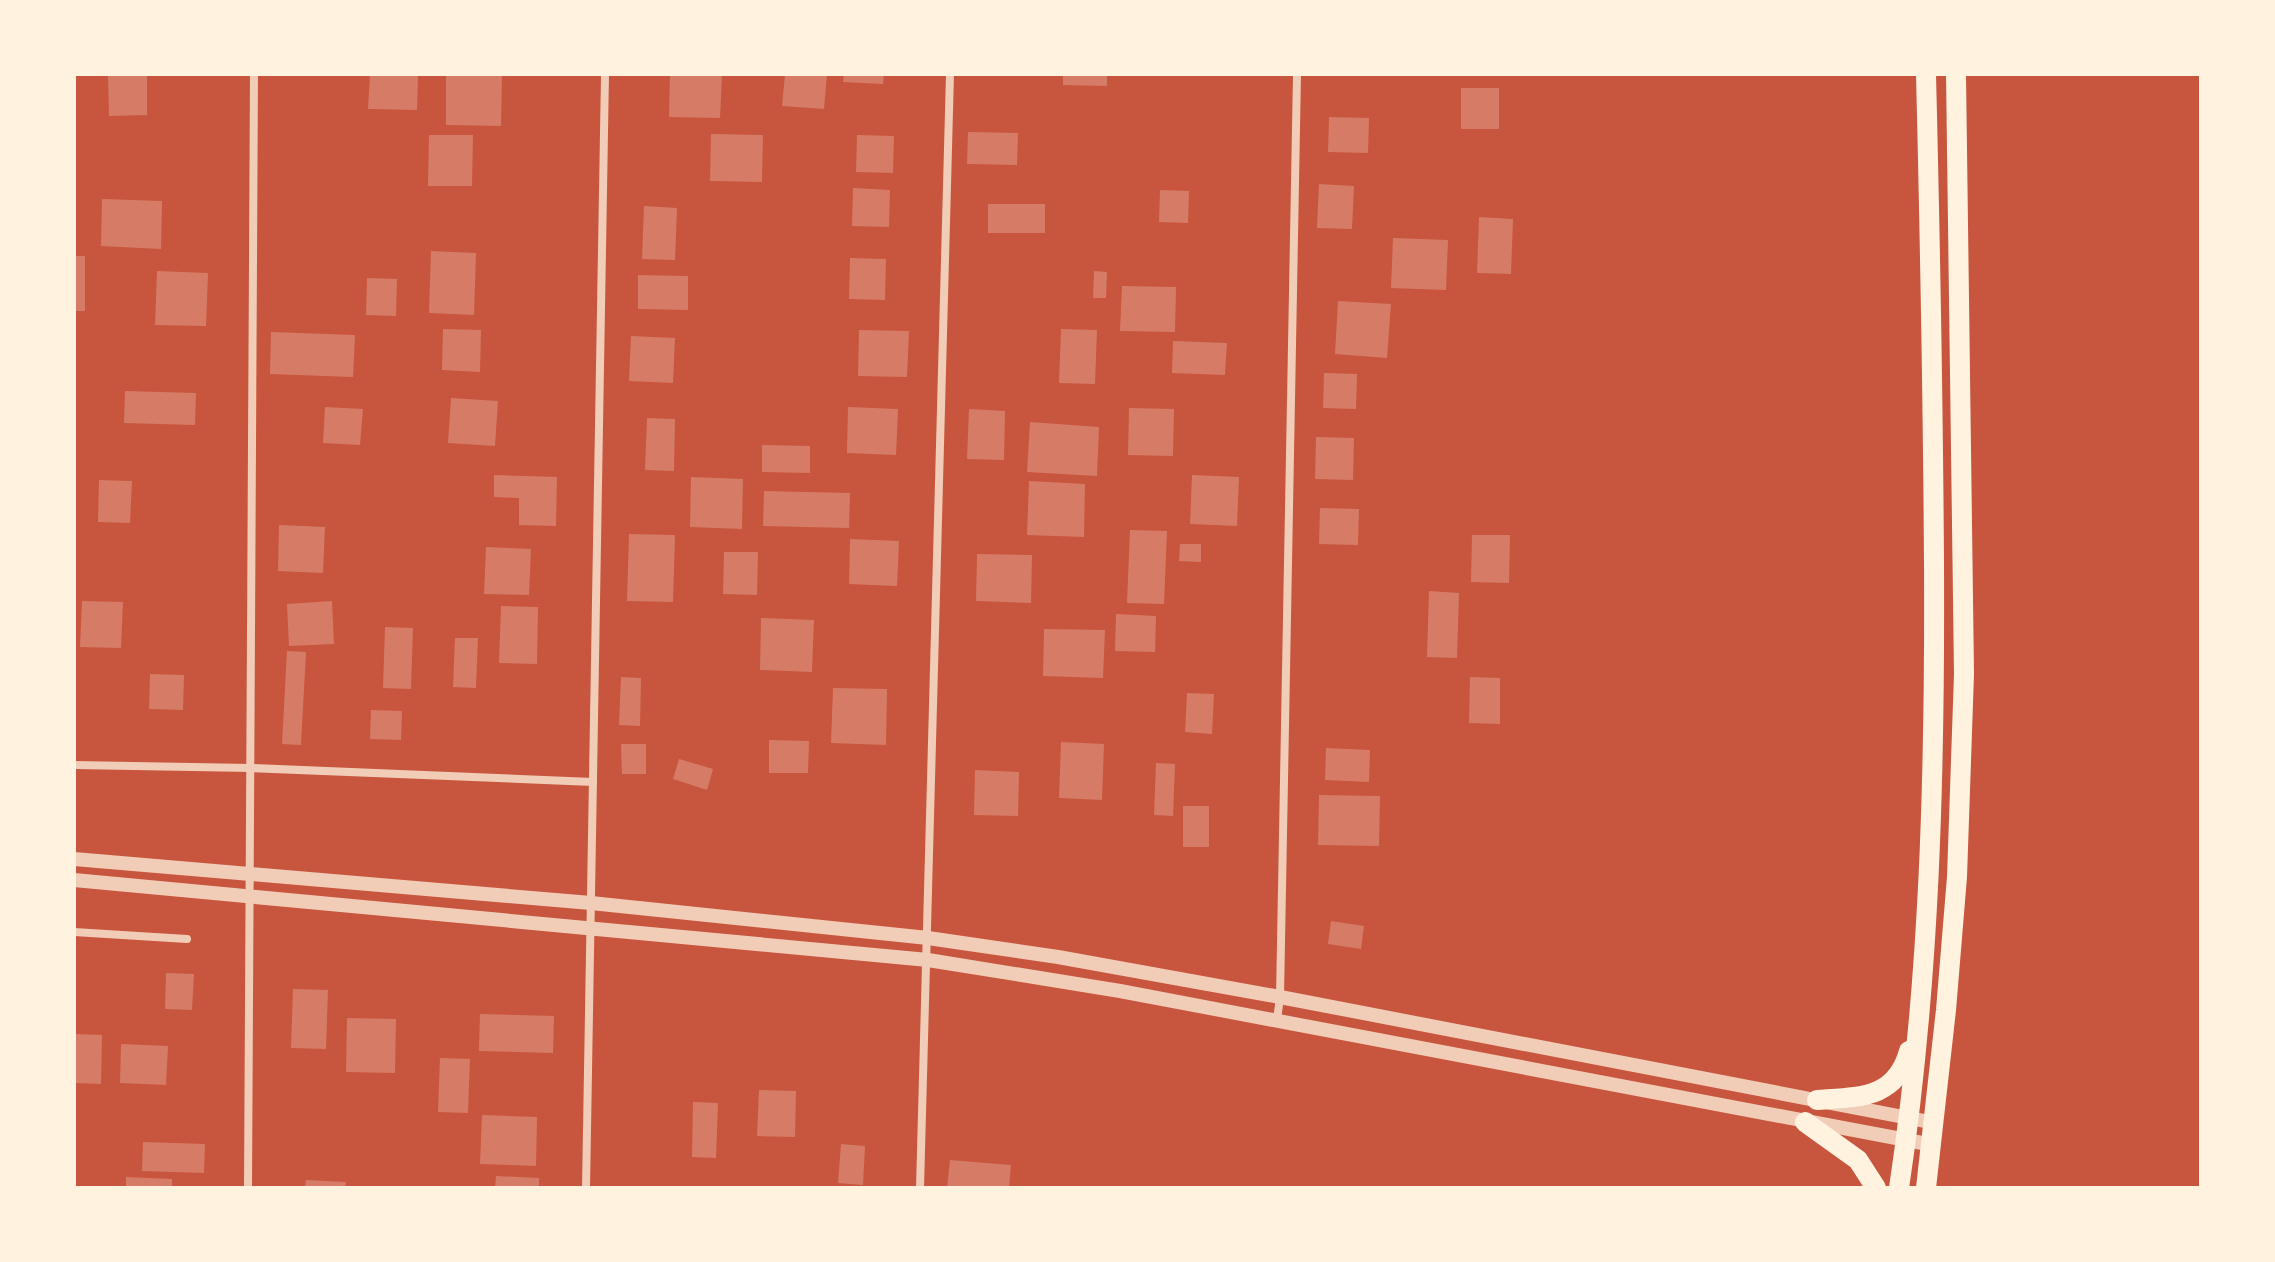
<svg xmlns="http://www.w3.org/2000/svg" width="2275" height="1262" viewBox="0 0 2275 1262" font-family="'Source Sans 3',sans-serif">
<style>
.building{fill:#d67c66}
.lines{fill:none;stroke-linecap:round;stroke-linejoin:round}
.minor{stroke:#f1ccb7;stroke-width:8}
.tertiary{stroke:#f1ccb7;stroke-width:14}
.primary{stroke:#fff3e0;stroke-width:20}
</style>
<rect width="100%" height="100%" fill="#c8553d"/>
<g class="building">
<path d="M108 74H147V115L109 116Z"/>
<path d="M370 74H418L417 110 368 109Z"/>
<path d="M446 74H502L501 126 446 125Z"/>
<path d="M670 74H722L720 118 669 117Z"/>
<path d="M785 74H827L824 109 782 106Z"/>
<path d="M844 74H884L883 84 843 82Z"/>
<path d="M1063 74H1107V86L1063 85Z"/>
<rect x="1461" y="88" width="38" height="41"/>
<path d="M1329 117 1369 118 1368 153 1328 152Z"/>
<path d="M968 132 1018 133 1017 165 967 164Z"/>
<path d="M711 134 763 135 762 182 710 181Z"/>
<path d="M429 135H473L472 186H428Z"/>
<path d="M857 135 894 136 893 173 856 172Z"/>
<path d="M1319 184 1354 186 1352 229 1317 228Z"/>
<path d="M853 188 890 190 889 227 852 226Z"/>
<path d="M1160 190 1189 191 1188 223 1159 222Z"/>
<path d="M102 199 162 201 161 249 101 246Z"/>
<rect x="988" y="204" width="57" height="29"/>
<path d="M644 206 677 208 675 260 642 259Z"/>
<path d="M1479 217 1513 219 1511 274 1477 273Z"/>
<path d="M1393 238 1448 240 1446 290 1391 288Z"/>
<path d="M431 251 476 253 474 315 429 313Z"/>
<rect x="74" y="256" width="11" height="55"/>
<path d="M850 258 886 259 885 300 849 299Z"/>
<path d="M157 271 208 273 206 326 155 325Z"/>
<path d="M1094 271 1107 272 1106 298H1093Z"/>
<path d="M638 275 688 276V310L638 309Z"/>
<path d="M367 278 397 279 396 316 366 315Z"/>
<path d="M1122 286 1176 287 1175 332 1120 331Z"/>
<path d="M1338 301 1391 304 1387 358 1335 354Z"/>
<path d="M443 329 481 330 480 372 442 370Z"/>
<path d="M1061 329 1097 330 1095 384 1059 383Z"/>
<path d="M859 330 909 331 907 377 858 376Z"/>
<path d="M271 332 355 335 353 377 270 374Z"/>
<path d="M631 336 675 338 673 383 629 381Z"/>
<path d="M1173 341 1227 343 1225 375 1172 373Z"/>
<path d="M1324 373 1357 374 1356 409 1323 408Z"/>
<path d="M125 391 196 393 195 425 124 423Z"/>
<path d="M451 398 498 401 495 446 448 443Z"/>
<path d="M325 407 363 409 360 445 323 443Z"/>
<path d="M848 407 898 409 896 455 847 453Z"/>
<path d="M1129 408 1174 409 1173 456 1128 455Z"/>
<path d="M969 409 1005 411 1004 460 967 459Z"/>
<path d="M647 418 675 419 674 471 645 470Z"/>
<path d="M1030 422 1099 427 1097 476 1027 472Z"/>
<path d="M1316 437 1354 438 1353 480 1315 479Z"/>
<path d="M762 445 810 446V473L762 472Z"/>
<path d="M494 475 557 477 556 526 519 525V498L494 497Z"/>
<path d="M1192 475 1239 477 1237 526 1190 524Z"/>
<path d="M691 477 743 479 742 529 690 527Z"/>
<path d="M99 480 132 481 130 523 98 522Z"/>
<path d="M1029 481 1085 484 1084 537 1027 535Z"/>
<path d="M764 491 850 493 849 528 763 526Z"/>
<path d="M1320 508 1359 509 1358 545 1319 544Z"/>
<path d="M279 525 325 527 323 573 278 571Z"/>
<path d="M1130 530 1167 531 1164 604 1127 603Z"/>
<path d="M629 534 675 535 673 602 627 601Z"/>
<path d="M1472 535H1510L1509 583 1471 582Z"/>
<path d="M850 539 899 541 897 586 849 584Z"/>
<path d="M1180 544H1201V562L1179 561Z"/>
<path d="M486 547 531 549 529 595 484 594Z"/>
<path d="M724 552H758L757 595 723 594Z"/>
<path d="M977 554 1032 555 1031 603 976 601Z"/>
<path d="M1429 591 1459 593 1457 658 1427 657Z"/>
<path d="M82 601 123 602 121 648 80 647Z"/>
<path d="M332 601 334 644 289 646 287 604Z"/>
<path d="M501 606 538 607 537 664 499 663Z"/>
<path d="M1116 614 1156 616 1155 652 1115 651Z"/>
<path d="M761 618 814 620 812 672 760 670Z"/>
<path d="M385 627 413 628 411 689 383 688Z"/>
<path d="M1044 629 1105 630 1103 678 1043 676Z"/>
<path d="M455 638H478L476 688 453 687Z"/>
<path d="M287 651 306 652 301 745 282 744Z"/>
<path d="M150 674 184 675 183 710 149 709Z"/>
<path d="M621 677 641 678 640 726 619 725Z"/>
<path d="M1470 677 1500 678V724L1469 723Z"/>
<path d="M833 688 887 689 886 745 831 743Z"/>
<path d="M1187 693 1214 694 1212 734 1185 732Z"/>
<path d="M371 710 402 711 401 740 370 739Z"/>
<path d="M769 740 809 741 808 773H769Z"/>
<path d="M1061 742 1104 744 1102 800 1059 798Z"/>
<path d="M621 744H646V774H622Z"/>
<path d="M1326 748 1370 750 1369 782 1325 780Z"/>
<path d="M679 759 713 769 707 790 673 779Z"/>
<path d="M1156 763 1175 764 1173 816 1154 815Z"/>
<path d="M975 770 1019 772 1018 816 974 815Z"/>
<path d="M1319 795 1380 796 1379 846 1318 845Z"/>
<rect x="1183" y="806" width="26" height="41"/>
<path d="M1331 921 1364 926 1361 949 1328 944Z"/>
<path d="M166 973 194 974 192 1010 165 1009Z"/>
<path d="M293 989 328 990 326 1049 291 1048Z"/>
<path d="M480 1014 554 1016 553 1053 479 1051Z"/>
<path d="M347 1018 396 1019 395 1073 346 1072Z"/>
<path d="M74 1034 102 1035 101 1084 74 1083Z"/>
<path d="M121 1044 168 1046 166 1085 120 1083Z"/>
<path d="M440 1058 470 1059 468 1113 438 1112Z"/>
<path d="M759 1090 796 1091 795 1137 757 1136Z"/>
<path d="M693 1102 718 1103 716 1158 692 1157Z"/>
<path d="M482 1115 537 1117 536 1166 480 1164Z"/>
<path d="M143 1142 205 1144 204 1173 142 1171Z"/>
<path d="M841 1144 865 1146 863 1185 838 1183Z"/>
<path d="M950 1160 1011 1165 1009 1188H947Z"/>
<path d="M496 1176 539 1178V1188H495Z"/>
<path d="M126 1177 172 1179V1188H126Z"/>
<path d="M306 1180 346 1182 345 1188H305Z"/>
</g>
<g class="lines">
<g class="minor">
<path d="M74 765 251 768 593 782"/>
<path d="M74 932 187 939"/>
<path d="M1277 1020 1280 997 1297 74"/>
<path d="M248 1188 254 74"/>
<path d="M586 1188 605 74"/>
<path d="M920 1188 950 74"/>
</g>
<g class="tertiary">
<path d="M74 859 591 903 928 938 1058 957 1280 997 1935 1123"/>
<path d="M74 880 928 960 1120 991 1933 1145"/>
</g>
<g class="primary">
<path d="M1817 1100C1859 1097 1896 1099 1909 1051"/>
<path d="M1805 1122 1858 1160 1876 1188"/>
<path d="M1899 1188C1930 982 1935 773 1934 565 1933 401 1930 238 1926 74"/>
<path d="M1926 1188 1946 1010 1957 877 1964 674 1956 74"/>
</g>
</g>
<rect width="2275" height="1262" fill="none" stroke="#fff3e0" stroke-width="152"/>
</svg>
